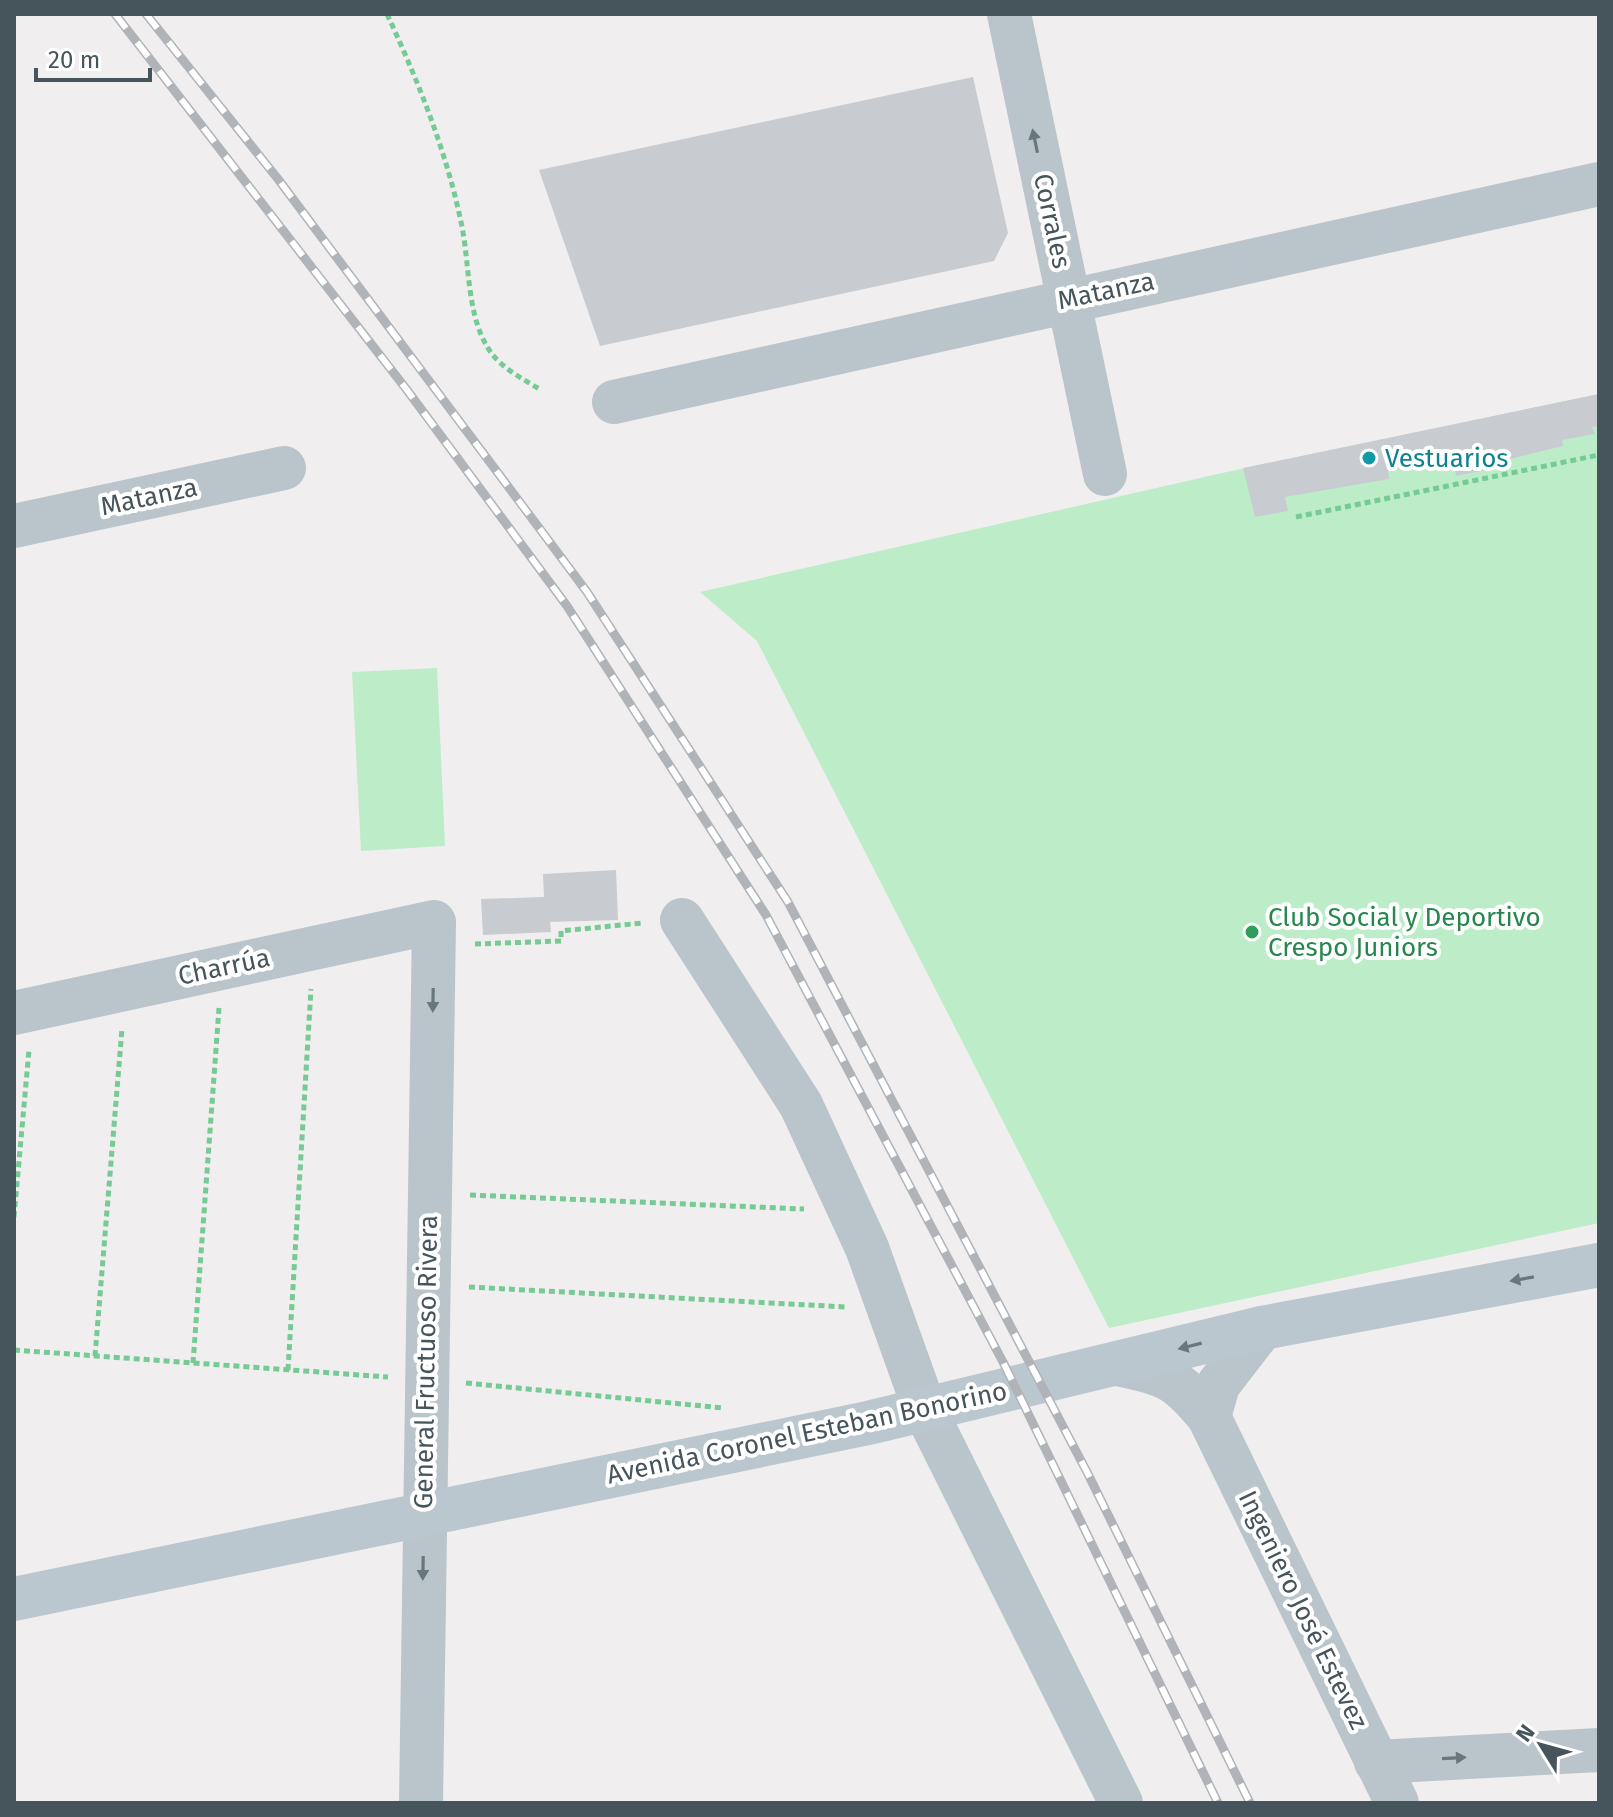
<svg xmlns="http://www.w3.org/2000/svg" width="1613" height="1817" viewBox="0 0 1613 1817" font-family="'Fira Sans',sans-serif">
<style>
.grass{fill:#bdedc8}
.building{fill:#c8ccd0}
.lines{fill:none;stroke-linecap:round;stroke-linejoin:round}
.path{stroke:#76ca94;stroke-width:5;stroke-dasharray:6 4;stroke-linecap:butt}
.street{stroke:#b9c5cb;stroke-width:44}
.secondary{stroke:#bac7cf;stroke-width:44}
.rail-casing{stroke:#b0b4b8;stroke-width:9}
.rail{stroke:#fff;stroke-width:6;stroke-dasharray:18;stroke-linecap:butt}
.oneway{fill:#68767d}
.oneway2{fill:#69767e}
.culture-dot{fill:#0f9aa8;stroke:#fff;stroke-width:3}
.leisure-dot{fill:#2e9e5b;stroke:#fff;stroke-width:3}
.labels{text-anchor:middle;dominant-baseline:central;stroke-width:8;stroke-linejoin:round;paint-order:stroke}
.street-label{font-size:26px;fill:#46545b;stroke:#fff}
.culture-label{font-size:26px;fill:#0d838f;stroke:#fff;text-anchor:start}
.leisure-label{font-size:26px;fill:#27864d;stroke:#fff;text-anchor:start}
</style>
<rect width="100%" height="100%" fill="#f0eeee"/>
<g class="grass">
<path d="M1599 394V1223L1109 1328 757 641 700 592 1222 473Z"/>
<path d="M437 668 445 846 361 851 352 672Z"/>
</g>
<g class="building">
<path d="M973 77 1008 233 994 261 600 346 539 170Z"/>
<path d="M1599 394V426L1592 427 1595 434 1562 440 1563 446 1510 459 1511 465 1456 476 1453 457 1388 471 1389 479 1285 497 1288 511 1255 517 1243 468Z"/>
<path d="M616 870 618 920 550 922 551 932 483 935 481 899 544 897 543 874Z"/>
</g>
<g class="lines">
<g class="path">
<path d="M387 14C418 81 446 150 461 222 470 262 466 313 488 348 499 367 523 379 541 390"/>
<path d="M1296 517 1599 455"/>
<path d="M475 944 561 941V931L642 923"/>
<path d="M470 1195 804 1209"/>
<path d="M14 1217 29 1050"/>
<path d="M469 1287 846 1307"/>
<path d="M14 1350 388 1377"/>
<path d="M95 1356 122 1029"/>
<path d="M193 1363 219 1008"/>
<path d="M288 1370 311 989"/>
<path d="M466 1383 723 1408"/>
</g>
<g class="street">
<path d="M1009 14 1105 474"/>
<path d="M614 402 1599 184"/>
<path d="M14 526 284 468"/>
<path d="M682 920 801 1105 867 1248 925 1410 1121 1803"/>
<path d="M14 1013 434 922 421 1803"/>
<path d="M1117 1364C1167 1374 1177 1378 1209 1417L1397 1803"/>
<path d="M1209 1417 1218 1385 1262 1328"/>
<path d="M1376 1762 1599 1750"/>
</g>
<path class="secondary" d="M14 1599 868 1423 1262 1328 1599 1265"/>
<g class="rail-casing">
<g id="rail">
<path d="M115 14 407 390 567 606 766 915 1003 1362 1218 1803"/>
<path d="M146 14 278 179 587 592 788 902 1088 1474 1250 1803"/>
</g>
</g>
<use href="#rail" class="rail"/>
</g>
<defs><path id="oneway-solid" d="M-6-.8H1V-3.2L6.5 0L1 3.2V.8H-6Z" transform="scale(2)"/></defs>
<g class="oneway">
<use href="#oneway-solid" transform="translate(1035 141) rotate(-102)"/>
<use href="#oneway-solid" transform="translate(433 1000) rotate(91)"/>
<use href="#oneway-solid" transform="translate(423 1568) rotate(91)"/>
<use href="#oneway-solid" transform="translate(1454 1758) rotate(-3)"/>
</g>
<g class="oneway2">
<use href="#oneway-solid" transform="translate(1522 1279) rotate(170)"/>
<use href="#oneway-solid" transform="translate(1190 1346) rotate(166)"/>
</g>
<circle class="culture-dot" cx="1369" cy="458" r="8"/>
<circle class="leisure-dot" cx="1252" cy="932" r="8"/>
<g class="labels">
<g class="street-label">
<text transform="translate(1052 221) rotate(78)">Corrales</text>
<text transform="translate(1106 291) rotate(-12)">Matanza</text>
<text transform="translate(149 497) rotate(-12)">Matanza</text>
<text transform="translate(224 967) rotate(-12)">Charrúa</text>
<text transform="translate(426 1362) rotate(-89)">General Fructuoso Rivera</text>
<text transform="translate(807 1433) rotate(-12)">Avenida Coronel Esteban Bonorino</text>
<text transform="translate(1303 1610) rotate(64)">Ingeniero José Estevez</text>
</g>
<g class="culture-label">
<text x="1385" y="458">Vestuarios</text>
</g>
<g class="leisure-label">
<text x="1268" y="917">Club Social y Deportivo<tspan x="1268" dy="30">Crespo Juniors</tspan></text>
</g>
</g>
<rect width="1613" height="1817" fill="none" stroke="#46545b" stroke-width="32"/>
<g transform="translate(1541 1745) rotate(307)" stroke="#ffffff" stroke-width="6" paint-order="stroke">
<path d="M0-6L14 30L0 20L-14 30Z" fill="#46545b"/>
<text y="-12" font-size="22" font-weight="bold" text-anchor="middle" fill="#46545b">N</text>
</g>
<path d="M36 68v12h114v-12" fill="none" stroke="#46545b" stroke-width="4"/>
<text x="48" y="68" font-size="24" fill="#46545b" stroke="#ffffff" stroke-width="6" paint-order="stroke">20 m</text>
</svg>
